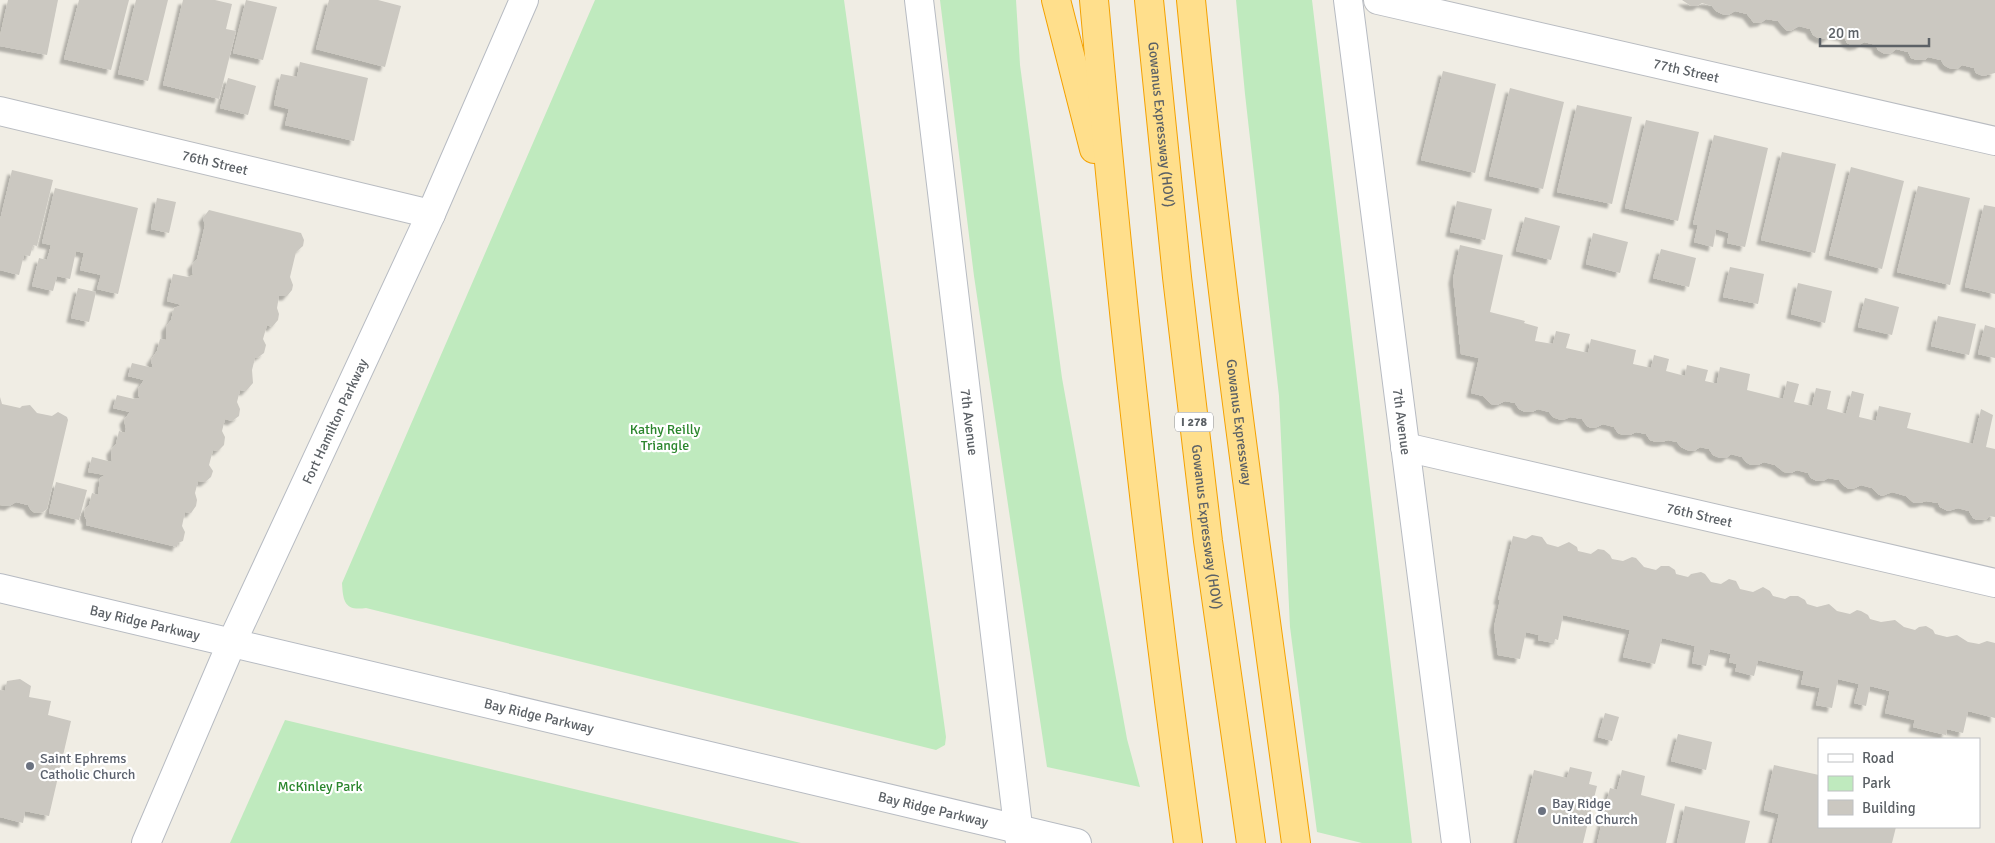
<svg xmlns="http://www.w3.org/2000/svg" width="1995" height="843" viewBox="0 0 1995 843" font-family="Signika,sans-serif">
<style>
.green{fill:#bfeabe}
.building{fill:#cbc8c1;filter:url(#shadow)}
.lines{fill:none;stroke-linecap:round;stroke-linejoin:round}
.street-casing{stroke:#b9bcc1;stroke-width:30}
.secondary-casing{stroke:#b7bbc2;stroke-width:30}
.highway-casing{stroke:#f4a100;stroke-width:30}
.street{stroke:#fff;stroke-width:28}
.secondary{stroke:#fff;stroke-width:28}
.highway{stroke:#ffdf8c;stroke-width:28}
.worship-dot{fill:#6b7280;stroke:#fff;stroke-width:2}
.labels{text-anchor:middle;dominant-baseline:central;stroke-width:4.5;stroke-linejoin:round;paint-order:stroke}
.shield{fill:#fff;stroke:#8d9094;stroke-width:1}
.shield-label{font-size:12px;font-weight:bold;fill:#5c6166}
.street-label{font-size:14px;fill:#5c6166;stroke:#fff}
.park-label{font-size:14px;fill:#2b862d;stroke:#fff}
.worship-label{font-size:14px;fill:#5b616d;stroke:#fff;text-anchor:start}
</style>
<defs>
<filter id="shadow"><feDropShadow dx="-4.5" dy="4.5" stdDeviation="1" flood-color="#0004"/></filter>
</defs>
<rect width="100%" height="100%" fill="#f0ede4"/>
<g class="green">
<path d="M595 0H844L946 737 945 745 936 750 366 608C345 611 343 602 342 583Z"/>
<path d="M940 0H1016L1020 65 1062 378 1127 739 1140 787 1047 767 974 276Z"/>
<path d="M1236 0H1312L1412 843H1362L1317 832 1290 627 1279 396 1245 94Z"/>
<path d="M285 720 801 843H230Z"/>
</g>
<g class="building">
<path d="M8 0H58L47 55 0 46V36Z"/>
<path d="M79 0H129L111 70 64 59Z"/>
<path d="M136 0H168L148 81 118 74Z"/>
<path d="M183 0H215L232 4 226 29 236 31 219 99 163 85Z"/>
<path d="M246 0 277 7 263 60 233 53Z"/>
<path d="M329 0H378L401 6 385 67 316 49Z"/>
<path d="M1682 0H1995V73L1983 76 1976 73 1974 68 1962 65 1957 69 1949 68 1944 65 1941 60 1928 57 1925 60H1917L1911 58 1908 52 1896 49 1891 53 1885 54 1878 50 1876 45 1864 42 1859 45 1853 46 1847 43 1844 37 1832 34 1826 39H1820L1813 35 1810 29 1799 26 1790 31 1786 30 1778 21 1766 19 1762 22 1754 23 1747 14 1735 11 1728 15 1722 14 1716 11 1712 6 1702 3 1697 6H1691Z"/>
<path d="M300 62 368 78 354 141 285 125 289 109 274 105 277 90 281 74 297 77Z"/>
<path d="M1443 71 1496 84 1475 173 1421 160Z"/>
<path d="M228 78 256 86 248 115 220 108Z"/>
<path d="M1510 88 1564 102 1543 189 1489 176Z"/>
<path d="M1577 105 1632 117 1612 204 1557 192Z"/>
<path d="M1646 120 1699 132 1678 221 1625 208Z"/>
<path d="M1714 135 1768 148 1745 247 1727 243 1729 233 1716 229 1713 247 1694 242 1698 225 1693 224Z"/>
<path d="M1782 152 1836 164 1815 253 1761 240Z"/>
<path d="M1851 167 1904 181 1882 269 1829 255Z"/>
<path d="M12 170 53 180 37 246 33 245 30 256 24 255 19 275 0 270V220Z"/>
<path d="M1918 186 1970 198 1950 285 1897 272Z"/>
<path d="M55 188 138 208 118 294 97 289 101 275 80 270 84 253 76 251 70 279 57 276 53 291 32 286 39 258 47 260 51 245 42 243Z"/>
<path d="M157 198 176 202 169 233 151 229Z"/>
<path d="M1457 201 1492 209 1485 240 1450 232Z"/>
<path d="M1984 205 1995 207V294L1965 287Z"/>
<path d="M209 210 301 233 304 240 303 246 296 252 290 277 293 285 292 290 287 296H279L277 308 279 314 278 320 272 327 267 325 263 339 266 345 264 353 257 358H255L252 370 253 383 246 391 240 390 237 402 240 409 239 416 232 421 225 419 222 431 225 437 224 445 218 451 213 450 209 465 213 471 211 477 205 482 198 481 195 493 197 500 196 506 191 513 185 512 182 526 185 532 183 541 178 543 177 547 86 525 87 521 84 515 85 509 89 505 92 493 98 495 100 478 105 475 88 472 92 457 112 462 111 450 116 444 119 431 125 433 126 429 124 420 130 412 113 408 117 395 134 399 140 398 138 395V389L144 380 128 376 132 363 153 368 151 360 157 351 160 339 166 340V327L171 320 174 308 182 305 167 301 173 274 188 277 193 275 192 265 197 259 205 225 203 218Z"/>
<path d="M1525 217 1560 226 1551 260 1516 251Z"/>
<path d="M1593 233 1628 242 1620 273 1586 264Z"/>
<path d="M1460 245 1503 255 1490 312 1525 321 1524 323 1538 327 1535 341 1553 344 1556 331 1570 334 1566 348 1588 353 1591 339 1636 350 1633 364 1651 368 1654 355 1669 359 1666 371 1685 376 1687 365 1708 370 1705 381 1714 383H1717L1720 367 1750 374 1747 390 1783 399 1787 381 1799 384 1794 402 1812 406 1816 388 1831 391 1827 409 1846 414 1852 391 1864 394 1859 417 1876 421 1879 406 1911 413 1907 428 1973 444 1981 409 1993 415 1986 447 1995 449V517L1989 516 1987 519 1977 520 1973 518 1969 511 1958 508 1948 511 1940 507 1938 503 1926 501 1920 503H1914L1906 496 1892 492 1882 496 1878 494 1872 488 1861 485 1855 488 1849 489 1843 485 1839 480 1828 478 1823 481H1817L1811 478 1808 473 1797 470 1791 473 1784 472 1775 465 1764 462 1758 465H1751L1746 462 1742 457 1731 454 1726 458H1720L1713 455 1709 449 1700 447 1694 451 1687 450 1681 447 1677 442 1668 440 1662 442H1656L1650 440 1646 434 1636 432 1630 435H1623L1618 433 1614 427 1603 424 1597 427 1591 428 1587 426 1582 419 1570 417 1563 420 1558 419 1553 417 1549 412 1538 409 1532 412H1525L1519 409 1515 403 1505 401 1497 405 1491 404 1483 396 1471 393 1479 358 1461 354 1453 279Z"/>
<path d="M1661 249 1696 258 1689 287 1653 278Z"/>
<path d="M1730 267 1764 274 1758 304 1723 297Z"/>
<path d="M1798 283 1832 291 1825 323 1791 314Z"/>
<path d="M78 288 96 292 89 322 71 318Z"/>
<path d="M1865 298 1899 307 1892 335 1858 327Z"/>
<path d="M1938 316 1976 324 1969 355 1931 346Z"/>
<path d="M1985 325 1995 328V358L1978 354Z"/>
<path d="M0 397 2 404 20 408 22 406 30 405 37 413 52 416 58 412 67 417 68 420 47 509 43 512 35 513 31 510 28 505 16 502 9 506 0 505Z"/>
<path d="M56 482 87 490 79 520 49 513Z"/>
<path d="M1532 535 1542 537 1547 544 1558 547 1569 542 1577 547 1578 551 1591 554 1598 549 1604 550 1610 555 1612 559 1623 561 1632 557 1636 558 1644 567 1656 570 1661 566H1669L1675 570 1676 574 1688 577 1691 574 1701 572 1705 574 1711 582 1721 584 1729 579 1736 581 1740 589 1753 592 1763 587 1770 591 1773 596 1785 599 1790 596H1798L1805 600 1807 604 1817 607 1829 604 1837 611 1850 614 1857 610 1861 611 1868 615 1870 619 1881 622 1895 620 1904 627 1915 630 1919 627 1926 626 1933 630 1935 634 1947 637 1957 635 1968 642 1979 644 1987 641 1995 643V718L1968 711 1963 733 1947 729 1946 735 1913 727 1915 720 1885 713 1890 691 1870 686 1866 706 1854 703 1859 684 1838 679 1832 708 1816 705 1820 688 1801 684 1804 671 1758 660 1754 676 1735 671 1737 664 1729 662 1731 654 1710 649 1706 666 1692 663 1695 646 1662 638 1655 664 1623 657 1630 630 1563 615 1558 640 1555 639 1554 643 1538 640 1539 635 1526 632 1520 659 1498 655 1494 627 1500 600H1498L1513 536 1526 539Z"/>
<path d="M20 679 31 686 29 697 51 701 48 715 71 721 49 816 25 811 23 823 0 817V690L5 691 7 681Z"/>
<path d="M1605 713 1619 717 1612 741 1598 737Z"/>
<path d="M1678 734 1712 742 1706 770 1671 761Z"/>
<path d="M1774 765 1819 775V827H1896L1892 843H1772L1779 814 1764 810Z"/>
<path d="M1570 767 1592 772 1589 784 1597 786 1583 843H1517L1534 770 1567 778Z"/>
<path d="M1622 770 1645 776 1641 795 1675 804 1666 843H1597L1610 788 1617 790Z"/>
<path d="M1685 806 1750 821 1745 843H1677Z"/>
</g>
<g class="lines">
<g class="street-casing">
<g id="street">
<path id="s1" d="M1378 0 1995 141"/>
<path id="s2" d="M0 111 431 214"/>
<path id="s3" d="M1405 447 1995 583"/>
</g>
</g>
<g class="secondary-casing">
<g id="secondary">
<path id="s4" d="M919 0 1020 843"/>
<path id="s5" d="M1348 0 1456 843"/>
<path id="s6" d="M0 588 1077 843"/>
<path id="s7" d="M146 843 232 642 431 214 524 0"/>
</g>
</g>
<g class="highway-casing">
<g id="highway">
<path d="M1056 0 1094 149"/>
<path d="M1094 0C1119 282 1149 563 1188 843"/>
<path id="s8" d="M1149 0 1177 277 1208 541 1251 843"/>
<path id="s9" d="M1191 0C1218 282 1258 562 1296 843"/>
</g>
</g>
<use href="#street" class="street"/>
<use href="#secondary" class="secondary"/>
<use href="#highway" class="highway"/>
</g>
<g class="worship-dot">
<circle cx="30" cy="766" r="5"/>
<circle cx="1542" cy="811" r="5"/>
</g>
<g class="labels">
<rect class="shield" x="1175" y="412.5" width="38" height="19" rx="4"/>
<g class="shield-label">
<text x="1194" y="422">I 278</text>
</g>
<g class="street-label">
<text stroke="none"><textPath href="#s1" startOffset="316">77th Street</textPath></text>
<text stroke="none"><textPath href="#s8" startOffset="125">Gowanus Expressway (HOV)</textPath></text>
<text stroke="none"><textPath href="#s2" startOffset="221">76th Street</textPath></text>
<text stroke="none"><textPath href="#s7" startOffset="462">Fort Hamilton Parkway</textPath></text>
<text stroke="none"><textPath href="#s4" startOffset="425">7th Avenue</textPath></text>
<text stroke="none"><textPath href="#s9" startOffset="425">Gowanus Expressway</textPath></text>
<text stroke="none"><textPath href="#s5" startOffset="425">7th Avenue</textPath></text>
<text stroke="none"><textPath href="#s3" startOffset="302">76th Street</textPath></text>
<text stroke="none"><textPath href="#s8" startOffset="530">Gowanus Expressway (HOV)</textPath></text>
<text stroke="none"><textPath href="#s6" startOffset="149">Bay Ridge Parkway</textPath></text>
<text stroke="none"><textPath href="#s6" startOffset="554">Bay Ridge Parkway</textPath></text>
<text stroke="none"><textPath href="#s6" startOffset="959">Bay Ridge Parkway</textPath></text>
</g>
<g class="park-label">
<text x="665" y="429">Kathy Reilly<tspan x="665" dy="16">Triangle</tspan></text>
<text x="320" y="786">McKinley Park</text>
</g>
<g class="worship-label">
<text x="40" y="758">Saint Ephrems<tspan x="40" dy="16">Catholic Church</tspan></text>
<text x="1552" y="803">Bay Ridge<tspan x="1552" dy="16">United Church</tspan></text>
</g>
</g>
<rect x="1818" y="738" width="162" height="90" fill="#ffffff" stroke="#bec0c2"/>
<rect x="1828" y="754" width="25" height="8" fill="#ffffff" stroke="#bec0c2"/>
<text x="1862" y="763" font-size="15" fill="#5c6166">Road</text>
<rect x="1828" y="776" width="25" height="15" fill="#bfeabe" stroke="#bec0c2"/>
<text x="1862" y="788" font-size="15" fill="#5c6166">Park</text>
<rect x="1828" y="800" width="25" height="15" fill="#cbc8c1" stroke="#bec0c2"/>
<text x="1862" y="813" font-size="15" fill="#5c6166">Building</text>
<path d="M1820 38v8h109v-8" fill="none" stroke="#5c6166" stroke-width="2.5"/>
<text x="1828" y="38" font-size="15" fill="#5c6166" stroke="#ffffff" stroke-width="4" paint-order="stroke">20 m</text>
</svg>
